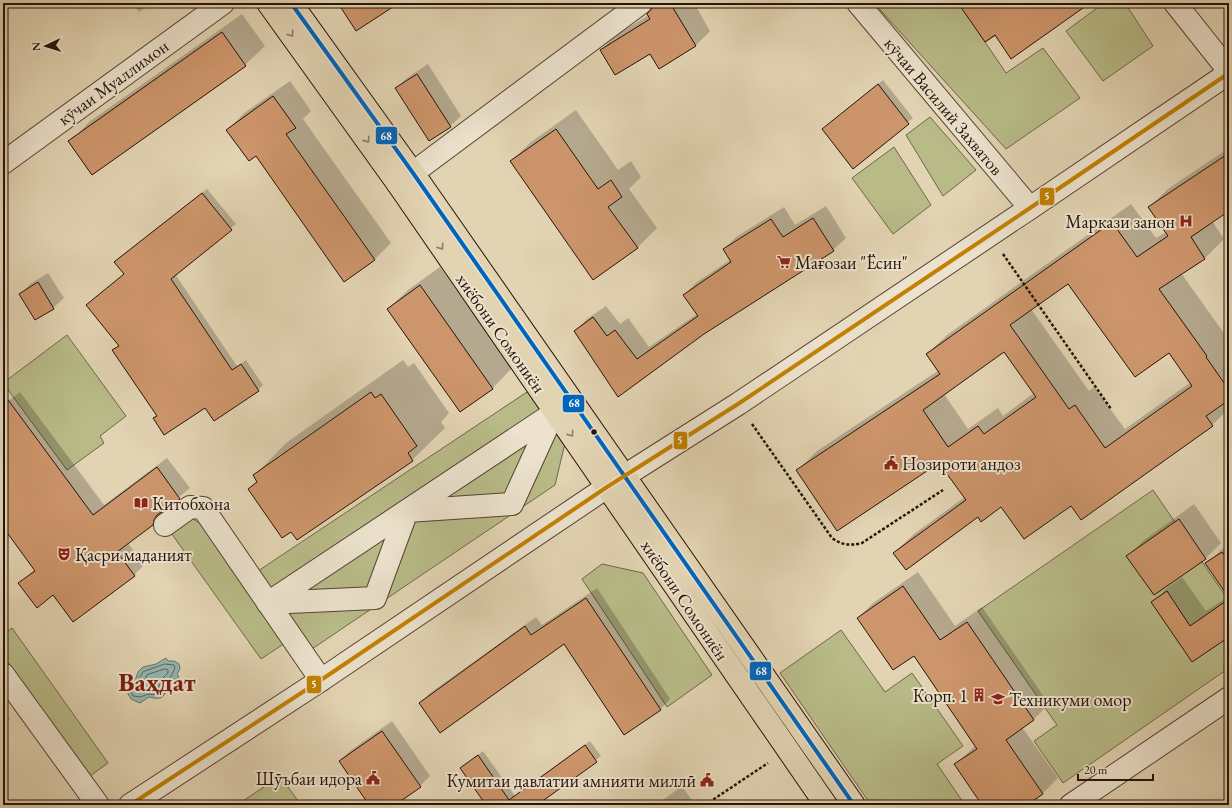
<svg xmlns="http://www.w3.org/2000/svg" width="1232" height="808" viewBox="0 0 1232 808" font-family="'EB Garamond',serif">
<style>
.green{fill:#b8bb88;stroke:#6e6748}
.water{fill:#95b7b1;stroke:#68756e}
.shadow{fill:#0003;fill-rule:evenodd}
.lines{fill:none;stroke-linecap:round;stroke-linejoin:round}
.shore{stroke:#5d655d;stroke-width:1}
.building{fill:#cd956b;stroke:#251309;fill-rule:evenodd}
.minor-casing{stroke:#544333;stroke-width:24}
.highway-casing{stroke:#251309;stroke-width:24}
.path{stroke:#251309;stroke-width:2.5;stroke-dasharray:3 2;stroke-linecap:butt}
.minor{stroke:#ece2cd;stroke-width:22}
.highway{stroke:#e2d3b2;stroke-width:22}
.bus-1-casing{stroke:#ece2cd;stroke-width:7}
.bus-2-casing{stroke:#ece2cd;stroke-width:7}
.bus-1{stroke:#0065bd;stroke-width:4}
.bus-2{stroke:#c28102;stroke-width:4}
.oneway{stroke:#8d7d66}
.bus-dot{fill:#251309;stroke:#ece2cd;stroke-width:1.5}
.labels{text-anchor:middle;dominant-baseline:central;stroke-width:4;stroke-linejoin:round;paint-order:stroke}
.street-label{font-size:18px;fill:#251309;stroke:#ece2cd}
.poi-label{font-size:18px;fill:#251309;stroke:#ece2cd;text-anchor:start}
.town-label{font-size:26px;font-weight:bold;fill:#7a1f14;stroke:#ece2cd}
.line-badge{stroke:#ece2cd;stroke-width:1.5}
.badge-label{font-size:11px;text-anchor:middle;font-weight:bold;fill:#fff}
</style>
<rect width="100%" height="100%" fill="#e2d3b2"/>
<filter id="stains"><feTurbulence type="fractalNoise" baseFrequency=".005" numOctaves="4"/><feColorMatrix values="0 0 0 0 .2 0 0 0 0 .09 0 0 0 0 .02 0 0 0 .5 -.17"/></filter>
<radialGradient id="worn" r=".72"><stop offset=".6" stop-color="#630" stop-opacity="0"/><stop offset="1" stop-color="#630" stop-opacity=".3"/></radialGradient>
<g class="green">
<path d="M874 3H1045L985 42 1006 73 1043 48 1080 98 1006 149Z"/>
<path d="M1095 3H1125L1153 46 1103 81 1066 31 1097 8Z"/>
<path d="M930 117 976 170 943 196 906 135Z"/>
<path d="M894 147 931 205 893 234 852 178Z"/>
<path d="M67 335 126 416 100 436 104 443 67 470 3 383Z"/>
<path d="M536 386 567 435 555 485 306 653 252 575Z"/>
<path d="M1153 490 1229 601V668L1063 783 1034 741 1057 725 978 611Z"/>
<path d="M188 516 211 530 288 641 261 659 169 530Z"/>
<path d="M602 564 643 573 712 675 667 707 582 579Z"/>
<path d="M12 628 108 763 90 776 3 656V635Z"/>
<path d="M841 630 885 692 912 673 963 746 937 764 965 805H871L780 673Z"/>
<path d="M280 776 301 805H237Z"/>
</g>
<path class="water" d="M166 658 168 661H174L179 664 180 669 177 674 179 677C177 678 172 681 171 683 164 692 166 702 149 697L140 703 131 699 127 692 129 686 128 684 136 678 138 672 143 667 156 664Z"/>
<g class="shadow">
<path d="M132 3H152L139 12Z"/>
<path d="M658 3H694L710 31 695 46 650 53 601 50 616 35 649 15Z"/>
<path d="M242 14 265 46 245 65 70 142 89 122Z"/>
<path d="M428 64 461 116 450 126 430 140 396 88 407 78Z"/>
<path d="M883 80 913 118 854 168 823 129Z"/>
<path d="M290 81 311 111 303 119 391 243 375 259 345 280 256 155 228 130 244 113Z"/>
<path d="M576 110 618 170 631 161 641 177 629 189 657 228 637 248 511 161 531 142Z"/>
<path d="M1229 148V224L1223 214 1212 221 1224 239 1205 258 1181 273 1226 336 1225 338 1229 344V399L1227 400 1229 409 1212 425 1001 506 894 553 914 534 965 497 940 462 798 470 817 451 939 370 927 354 947 335 1131 204 1156 238 1166 232 1149 207 1169 188ZM1068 282 1169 352 1191 382 1125 429 1094 387 1089 391 1031 309ZM1004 351 1034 393 1003 416 998 408 968 429 944 394Z"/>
<path d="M207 189 236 224 175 274 237 366 246 360 263 385 258 390 206 406 154 418 157 415 114 350 120 345 87 305 125 274 115 262 120 257Z"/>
<path d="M826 206 846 238 833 250 704 333 618 395 575 331 587 319 606 306 620 324 628 318 649 347 697 314 684 295 697 282 730 260 724 249 736 237 784 207 795 225Z"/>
<path d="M440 267 512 368 493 388 460 411 388 309 408 290Z"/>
<path d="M48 273 64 298 53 308 35 319 20 294 30 284Z"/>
<path d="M403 360 408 367 414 363 449 413 441 422 445 428 412 460 360 496 291 531 249 489 257 481 254 476 286 443Z"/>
<path d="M20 392 104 505 167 458 190 488 164 509 163 514 152 525 128 543 144 565 134 575 53 594 20 583 35 569 3 526V405Z"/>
<path d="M1194 504 1221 543 1206 558 1154 594 1128 556 1143 541Z"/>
<path d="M1229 543V636L1192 661 1153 602 1168 587 1182 577 1206 611 1229 596 1207 563Z"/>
<path d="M918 572 955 626 982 607 1049 704 1034 719 1022 727 1058 778 1043 793 1025 805H983L955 765 976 745 914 654 858 618 873 603Z"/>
<path d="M597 588 670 699 660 710 564 642 420 703 430 693 536 617 542 625Z"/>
<path d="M3 710 10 719 3 725Z"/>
<path d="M392 721 430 776 420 786 393 805H371L340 761 350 751Z"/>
<path d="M590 741 601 756 536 805H487L461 768 483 751 515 796Z"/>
<path d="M682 786 695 805H656Z"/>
</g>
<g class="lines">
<g class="shore">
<path d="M165 664 174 665 175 668C172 674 164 693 157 694 150 695 148 693 141 697L133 696 131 692C133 684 139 679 143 672Z"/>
<path d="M165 669 168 670V673L163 678 158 688H148L138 691V688L143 683 147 675Z"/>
</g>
</g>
<g class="building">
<path d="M338 3H399L356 31Z"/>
<path d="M659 3H670L696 46 659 69 650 54 615 75 600 50 650 19 647 14 653 7Z"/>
<path d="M958 3H1090L1011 59 995 35 985 42Z"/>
<path d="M222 32 246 66 92 175 68 141Z"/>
<path d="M417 74 451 127 429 141 395 88Z"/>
<path d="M878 84 909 124 853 169 822 129Z"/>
<path d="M273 96 296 128 286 134 375 260 344 282 256 156 249 161 226 130Z"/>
<path d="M556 129 598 189 611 180 622 197 608 207 638 248 593 280 510 161Z"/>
<path d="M1229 153V211L1191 237 1205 259 1159 289 1207 356 1206 357 1229 390V400L1206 416 1213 426 1081 520 1071 506 1024 539 1001 507 981 522 978 517 906 570 893 553 966 500 939 463 837 531 796 470 940 374 926 354 1112 222 1137 257 1168 236 1148 207ZM1068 284 1135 377 1169 353 1192 386 1105 448 1075 405 1069 409 1010 325ZM1004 352 1036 397 984 434 978 426 948 447 923 410Z"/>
<path d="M202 193 232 230 171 279 232 370 241 364 259 391 214 421 205 408 164 435 153 418 157 416 112 350 119 346 86 305 124 274 114 262Z"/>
<path d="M813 218 834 251 704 334 618 397 574 331 593 317 607 336 615 330 637 359 698 316 683 295 731 262 723 249 771 219 783 237Z"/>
<path d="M38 282 54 309 35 320 19 294Z"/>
<path d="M420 285 493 389 460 412 387 309Z"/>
<path d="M371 392 375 398 381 394 417 446 408 453 413 461 297 540 291 532 282 538 248 489 257 482 253 475Z"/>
<path d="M3 393 93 515 157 467 180 499 157 515 154 520 153 525 117 552 135 576 73 622 53 595 37 608 18 583 35 571 3 527Z"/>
<path d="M1179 519 1206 559 1154 595 1126 556Z"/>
<path d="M1222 552 1229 562V598L1205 563Z"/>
<path d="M903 586 940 640 967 622 1034 720 1006 740 1043 794 1027 805H982L954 764 977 749 914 656 893 670 857 618Z"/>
<path d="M1167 591 1190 626 1229 599V637L1192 662 1151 602Z"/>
<path d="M586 598 661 710 624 735 564 644 440 733 419 703 525 626 531 635Z"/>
<path d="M382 731 421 787 395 805H369L339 761Z"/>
<path d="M585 745 597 762 537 805H486L460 768 478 755 509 800Z"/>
</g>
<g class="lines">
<g class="minor-casing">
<g id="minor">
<path d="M858 3 1030 208"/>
<path d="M1175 3 1229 71"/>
<path d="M3 163 223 3"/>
<path d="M398 184 641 3"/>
<path d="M165 525 190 507 203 508 321 680"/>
<path d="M268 603 375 598 407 511 512 504 553 414"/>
<path d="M268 603 554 413"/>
<path d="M3 674 98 805"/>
<path d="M130 805 321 680 607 487 738 404 1030 208 1229 73"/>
<path d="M1071 805 1229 698"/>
</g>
</g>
<g class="highway-casing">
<g id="highway">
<path d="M268 3 398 184 826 805"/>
<path d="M291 3 413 173 854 805"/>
</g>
</g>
<g class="path">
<path d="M1003 254 1111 409"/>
<path d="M752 424 832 538C842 545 850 546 862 543L943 490"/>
<path d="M705 805 768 763"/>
</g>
<use href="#minor" class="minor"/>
<use href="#highway" class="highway"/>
<g class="bus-1-casing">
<path id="bus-1" d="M291 3 413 173 854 805"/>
</g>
<g class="bus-2-casing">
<path id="bus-2" d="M130 805 321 680 607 487 738 404 1030 208 1229 73"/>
</g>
<use href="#bus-1" class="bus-1"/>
<use href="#bus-2" class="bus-2"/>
</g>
<defs><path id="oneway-chevron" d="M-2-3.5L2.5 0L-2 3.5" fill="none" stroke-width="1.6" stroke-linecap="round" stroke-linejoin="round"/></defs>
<g class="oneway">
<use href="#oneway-chevron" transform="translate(291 34) rotate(54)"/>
<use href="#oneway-chevron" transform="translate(367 140) rotate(55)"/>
<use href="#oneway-chevron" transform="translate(441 247) rotate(55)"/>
<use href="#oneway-chevron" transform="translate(571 434) rotate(55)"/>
</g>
<defs>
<g id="hospital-bare" transform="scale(1.08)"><path d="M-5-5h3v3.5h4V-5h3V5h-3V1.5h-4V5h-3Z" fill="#8f2418" stroke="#ece2cd" stroke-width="2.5" paint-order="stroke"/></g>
<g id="supermarket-bare" transform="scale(1.08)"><path d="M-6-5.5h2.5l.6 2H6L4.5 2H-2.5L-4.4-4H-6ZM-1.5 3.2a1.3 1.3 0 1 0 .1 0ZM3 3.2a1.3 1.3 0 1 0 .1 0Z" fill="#8f2418" stroke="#ece2cd" stroke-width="2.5" paint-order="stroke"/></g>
<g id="civic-bare" transform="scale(1.08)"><path d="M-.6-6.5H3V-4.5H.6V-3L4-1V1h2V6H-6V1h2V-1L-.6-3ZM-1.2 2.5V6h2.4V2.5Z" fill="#8f2418" stroke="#ece2cd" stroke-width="2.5" paint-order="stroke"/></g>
<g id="library-bare" transform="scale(1.08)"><path d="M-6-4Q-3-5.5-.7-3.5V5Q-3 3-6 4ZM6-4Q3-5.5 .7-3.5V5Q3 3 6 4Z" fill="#8f2418" stroke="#ece2cd" stroke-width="2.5" paint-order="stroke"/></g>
<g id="theatre-bare" transform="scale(1.08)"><path d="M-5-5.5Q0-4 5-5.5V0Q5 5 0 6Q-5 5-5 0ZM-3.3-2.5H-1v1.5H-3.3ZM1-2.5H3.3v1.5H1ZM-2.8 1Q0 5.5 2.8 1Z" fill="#8f2418" stroke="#ece2cd" stroke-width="2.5" paint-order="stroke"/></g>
<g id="building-bare" transform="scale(1.08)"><path d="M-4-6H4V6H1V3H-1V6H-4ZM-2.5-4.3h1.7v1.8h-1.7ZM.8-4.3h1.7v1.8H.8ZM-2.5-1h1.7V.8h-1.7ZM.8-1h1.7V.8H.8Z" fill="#8f2418" stroke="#ece2cd" stroke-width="2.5" paint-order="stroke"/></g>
<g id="university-bare" transform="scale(1.08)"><path d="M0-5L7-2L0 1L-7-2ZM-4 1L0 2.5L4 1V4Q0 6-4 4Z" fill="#8f2418" stroke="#ece2cd" stroke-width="2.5" paint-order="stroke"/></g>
</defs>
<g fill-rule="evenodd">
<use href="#hospital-bare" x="1186" y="221"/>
<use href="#supermarket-bare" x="784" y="262"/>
<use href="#civic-bare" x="891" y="463"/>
<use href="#library-bare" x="141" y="503"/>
<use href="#theatre-bare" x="64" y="554"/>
<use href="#building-bare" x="979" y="695"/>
<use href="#university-bare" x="998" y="699"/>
<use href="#civic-bare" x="373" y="778"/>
<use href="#civic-bare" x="707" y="780"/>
</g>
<circle class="bus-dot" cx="594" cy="432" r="3.5"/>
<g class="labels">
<g class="street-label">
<text transform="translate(113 82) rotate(-36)">кӯчаи Муаллимон</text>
<text transform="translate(944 106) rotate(50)">кӯчаи Василий Захватов</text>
<text transform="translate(501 333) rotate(55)">хиёбони Сомониён</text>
<text transform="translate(685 600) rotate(56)">хиёбони Сомониён</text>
</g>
<g class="poi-label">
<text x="1175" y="221" text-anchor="end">Маркази занон</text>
<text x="795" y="262">Мағозаи "Ёсин"</text>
<text x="902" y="463">Нозироти андоз</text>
<text x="152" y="503">Китобхона</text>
<text x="75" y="554">Қасри маданият</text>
<text x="968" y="695" text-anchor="end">Корп. 1</text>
<text x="1009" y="699">Техникуми омор</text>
<text x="362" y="778" text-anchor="end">Шӯъбаи идора</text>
<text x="696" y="780" text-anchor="end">Кумитаи давлатии амнияти миллӣ</text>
</g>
<g class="town-label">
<text x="157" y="682">Ваҳдат</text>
</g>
</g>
<g class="line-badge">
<rect x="375" y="126" width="23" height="19" rx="4" fill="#0065bd"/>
<rect x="1039" y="187" width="16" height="19" rx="4" fill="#c28102"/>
<rect x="562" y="394" width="23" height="19" rx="4" fill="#0065bd"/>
<rect x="673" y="431" width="15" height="19" rx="4" fill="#c28102"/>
<rect x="749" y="661" width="23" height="20" rx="4" fill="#0065bd"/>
<rect x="306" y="675" width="16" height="19" rx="4" fill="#c28102"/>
</g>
<g class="badge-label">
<text x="386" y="140">68</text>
<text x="1047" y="200">5</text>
<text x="574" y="407">68</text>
<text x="680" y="444">5</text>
<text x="761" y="675">68</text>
<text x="314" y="688">5</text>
</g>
<rect width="1232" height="808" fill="none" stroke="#e2d3b2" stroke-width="16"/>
<rect x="4" y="4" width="1224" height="800" fill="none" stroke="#251309" stroke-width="2"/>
<rect x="8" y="8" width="1216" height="792" fill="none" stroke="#251309"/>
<g transform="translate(46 46) rotate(266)" stroke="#ece2cd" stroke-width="3" paint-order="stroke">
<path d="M0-3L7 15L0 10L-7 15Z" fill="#251309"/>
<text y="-6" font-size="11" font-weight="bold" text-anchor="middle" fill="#251309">N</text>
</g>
<path d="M1078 774v6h75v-6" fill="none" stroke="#251309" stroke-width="2"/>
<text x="1084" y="774" font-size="12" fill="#251309" stroke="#ece2cd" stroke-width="3" paint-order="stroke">20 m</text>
<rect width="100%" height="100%" filter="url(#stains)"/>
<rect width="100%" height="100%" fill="url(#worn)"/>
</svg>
